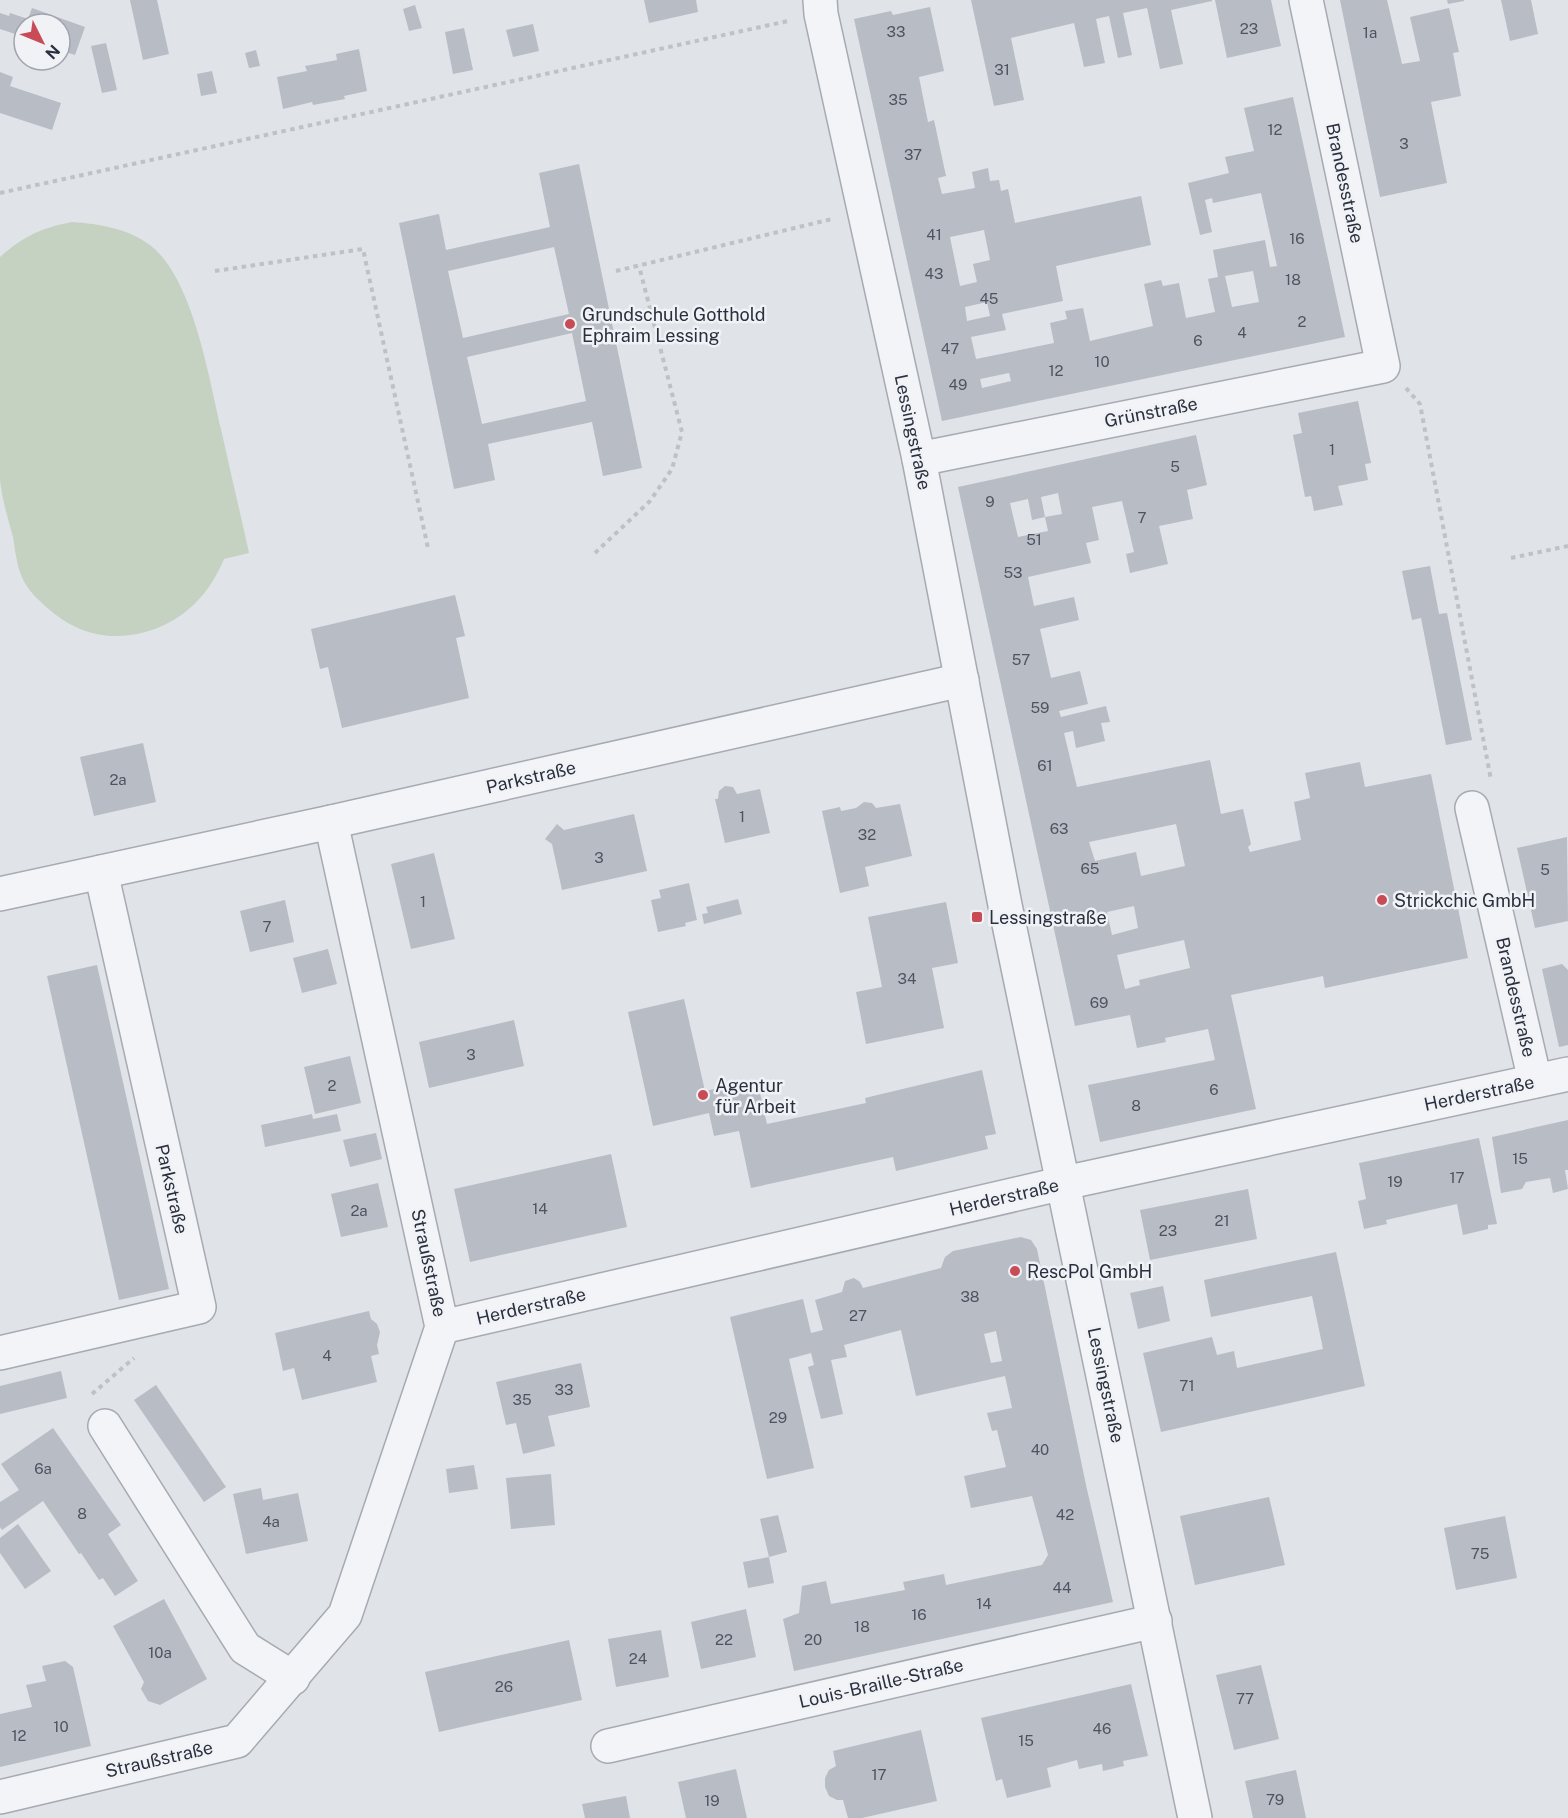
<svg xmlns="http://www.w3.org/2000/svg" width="1568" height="1818" viewBox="0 0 1568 1818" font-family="'Public Sans',sans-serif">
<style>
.green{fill:#c5d2c2}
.building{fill:#b8bcc5;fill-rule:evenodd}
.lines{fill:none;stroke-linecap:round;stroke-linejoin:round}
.minor-casing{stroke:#a6aab2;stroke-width:36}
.path{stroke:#bfc1c7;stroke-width:4;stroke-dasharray:4.5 4.5;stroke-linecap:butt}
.minor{stroke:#f3f4f7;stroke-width:33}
.poi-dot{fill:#c84b56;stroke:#f0f2f6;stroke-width:2}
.labels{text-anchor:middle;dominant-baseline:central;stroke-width:5;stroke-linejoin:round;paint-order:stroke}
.number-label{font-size:15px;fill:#4e5360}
.street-label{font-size:18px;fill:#2a303f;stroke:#f0f2f6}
.poi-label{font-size:18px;fill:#2a303f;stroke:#f0f2f6;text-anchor:start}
</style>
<rect width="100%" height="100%" fill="#e0e3e8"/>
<path class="green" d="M72 222C99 224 127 228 150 245 193 278 209 378 221 429 230 470 240 512 249 553L224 559C207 600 176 628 131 635 96 640 66 627 41 602 34 596 26 587 22 577 17 566 15 550 13 537 8 519 2 499 0 480 0 456 0 431 0 407 0 357 0 307 0 257 24 236 41 228 72 222Z"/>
<g class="building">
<path d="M130 0H157L169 54 143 60Z"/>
<path d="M644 0H696L698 12 649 23Z"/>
<path d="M971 0H1212V1L1171 10 1183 64 1160 69 1147 8 1123 13 1132 55 1118 58 1109 16 1096 19 1105 63 1084 67 1074 23 1011 38 1024 100 994 106Z"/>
<path d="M1215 0H1271L1281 46 1227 58Z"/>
<path d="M1340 0H1387L1402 64 1420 61 1410 17 1449 8 1459 52 1453 53 1461 96 1431 102 1447 183 1380 197Z"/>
<path d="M1447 0H1464V1L1448 4Z"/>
<path d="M1501 0H1531L1538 34 1510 41Z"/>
<path d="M415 5 422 28 409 31 403 9Z"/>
<path d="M930 7 944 71 919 77 928 122 934 120 946 176 938 178 942 194 975 188 972 172 988 168 990 181 999 180 1001 191 1008 189 1015 223 1141 196 1151 245 1056 266 1063 301 1002 314 1006 330 971 337 976 359 1054 343 1050 323 1067 319 1065 311 1083 308 1090 341 1153 326 1144 284 1161 280 1163 286 1179 283 1186 318 1215 312 1208 279 1218 277 1213 250 1265 240 1270 267 1277 266 1261 193 1213 203 1212 198 1205 200 1212 232 1200 235 1188 183 1229 173 1225 157 1254 151 1244 108 1293 97 1345 337 942 421 854 19 891 11 893 15ZM984 230 990 260 973 264 977 282 960 286 950 237ZM1253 271 1259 302 1232 307 1225 276ZM987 302 990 316 967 321 965 307ZM1009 373 1011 381 982 388 980 379Z"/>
<path d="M32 8 85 27 75 55 60 50V24H24V37L0 29V13L9 16 10 13 28 19Z"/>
<path d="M533 24 539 51 513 57 506 30Z"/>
<path d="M464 28 473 70 453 74 445 32Z"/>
<path d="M106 43 117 90 102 93 91 46Z"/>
<path d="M359 49 367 91 344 96 345 99 313 105 312 102 283 109 277 77 307 71 305 66 337 60 336 54Z"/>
<path d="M256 50 260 66 249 68 245 53Z"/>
<path d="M212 71 217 93 201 96 197 74Z"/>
<path d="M0 72 13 77 10 86 61 103 52 130 0 113Z"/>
<path d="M579 164 642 468 603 476 592 422 488 444 495 480 454 489 399 223 439 214 446 250 550 227 539 173ZM554 247 569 314 463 338 448 271ZM572 333 586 401 482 424 467 357Z"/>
<path d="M1358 401 1371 463 1365 464 1368 480 1338 486 1343 505 1314 511 1311 496 1305 497 1293 435 1302 433 1298 413Z"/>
<path d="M1196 435 1207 485 1187 490 1193 519 1159 526 1168 564 1130 573 1126 554 1134 552 1122 501 1092 507 1099 540 1086 543 1091 563 1028 577 1034 606 1074 597 1079 620 1040 629 1051 678 1080 671 1088 704 1059 711 1061 717 1106 706 1110 722 1101 723 1105 741 1076 748 1073 731 1064 733 1077 787 1210 760 1221 814 1243 809 1251 844 1248 847 1250 852 1301 840 1294 802 1310 798 1305 773 1360 762 1365 787 1431 774 1468 958 1325 988 1323 976 1231 995 1256 1109 1100 1142 1088 1085 1215 1060 1208 1029 1165 1038 1166 1042 1137 1048 1130 1015 1075 1026 958 487ZM1058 493 1062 514 1045 517 1048 531 1018 537 1010 503 1028 499 1032 520 1045 517 1041 497ZM1176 824 1185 866 1141 876 1136 852 1095 861 1089 842ZM1134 906 1138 928 1112 935 1107 912ZM1184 940 1190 968 1139 980 1140 985 1125 989 1117 955Z"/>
<path d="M1430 566 1439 614 1447 613 1472 740 1446 745 1421 618 1412 620 1402 571Z"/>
<path d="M455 595 465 636 456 638 469 698 342 728 328 667 320 669 311 629Z"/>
<path d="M143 743 156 802 94 816 80 757Z"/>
<path d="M725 786 733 787 737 794 760 789 770 833 725 843 715 799H718L719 791Z"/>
<path d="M864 802 872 803 876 808 900 804 912 856 865 867 869 886 840 893 822 811 840 807 841 811 856 808Z"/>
<path d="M634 814 647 871 562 890 552 844 545 839 557 824 564 830Z"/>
<path d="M1567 837 1568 921 1535 928 1517 848Z"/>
<path d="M434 853 455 939 411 949 391 864Z"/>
<path d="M689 883 697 920 685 923 686 926 658 932 651 900 661 898 659 890Z"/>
<path d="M738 899 742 914 704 924 702 914 708 913 706 907Z"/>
<path d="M285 900 294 942 250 952 240 911Z"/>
<path d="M946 902 958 963 932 968 944 1028 866 1044 856 992 882 987 868 917Z"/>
<path d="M328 949 337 984 302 993 293 958Z"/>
<path d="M1562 964 1568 970V1045L1559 1047 1542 969Z"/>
<path d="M97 965 169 1289 119 1300 47 976Z"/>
<path d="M684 999 705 1091 757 1080 767 1124 866 1103 865 1098 982 1070 996 1134 985 1136 988 1149 896 1171 893 1157 751 1188 739 1131 714 1136 709 1113 653 1126 628 1012Z"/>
<path d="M514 1020 524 1066 429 1088 419 1042Z"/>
<path d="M350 1056 361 1103 315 1114 304 1067Z"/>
<path d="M312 1114 313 1119 337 1114 341 1131 265 1147 261 1125Z"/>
<path d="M1568 1120V1170H1565L1568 1189 1553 1193 1550 1178 1526 1182 1522 1189 1501 1193 1492 1137Z"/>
<path d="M376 1133 382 1159 350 1167 343 1140Z"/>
<path d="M1479 1138 1497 1224 1488 1225V1229L1463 1235 1457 1204 1386 1220 1387 1224 1364 1229 1358 1201 1366 1199 1359 1163Z"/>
<path d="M611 1154 627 1227 470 1262 454 1189Z"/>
<path d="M378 1183 388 1227 341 1237 331 1194Z"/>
<path d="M1248 1189 1257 1239 1150 1260 1140 1210Z"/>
<path d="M1021 1237 1031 1240 1037 1249 1086 1485 1113 1602 794 1671 783 1619 799 1613 802 1586 826 1581 831 1604 905 1590 903 1582 944 1574 946 1585 1042 1565 1048 1555 1032 1496 971 1508 964 1476 1006 1467 997 1430 992 1431 987 1413 1012 1408 1005 1376 916 1396 901 1330 844 1345 847 1357 831 1360 843 1414 821 1419 808 1367 814 1365 811 1353 789 1359 814 1468 767 1479 730 1317 803 1299 811 1333 823 1330 815 1300 842 1292 845 1281 854 1278 860 1282 863 1288 941 1268 945 1257 953 1251ZM996 1331 1002 1361 991 1363 984 1334Z"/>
<path d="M1336 1252 1365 1386 1161 1432 1143 1353 1212 1337 1217 1355 1234 1351 1237 1368 1323 1349 1312 1296 1211 1317 1204 1280Z"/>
<path d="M1163 1286 1170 1321 1138 1329 1130 1293Z"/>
<path d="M369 1311 371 1319 377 1324 380 1332 377 1345 379 1354 371 1356 377 1382 302 1400 294 1368 283 1371 275 1333Z"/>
<path d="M581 1363 590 1407 548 1416 555 1446 523 1454 516 1423 506 1425 496 1382Z"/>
<path d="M61 1371 67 1398 0 1414V1386Z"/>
<path d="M156 1385 226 1487 204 1502 134 1400Z"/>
<path d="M53 1428 121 1525 108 1534 138 1581 115 1596 103 1578 99 1580 81 1553 79 1554 43 1501 2 1530 0 1527V1502L19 1490 1 1464Z"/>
<path d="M474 1465 478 1489 449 1493 446 1469Z"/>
<path d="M551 1474 555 1525 511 1529 506 1478Z"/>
<path d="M261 1488 263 1500 298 1493 308 1541 246 1554 233 1494Z"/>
<path d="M1269 1497 1285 1565 1195 1585 1180 1516Z"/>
<path d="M778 1515 787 1552 769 1557 760 1519Z"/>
<path d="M1505 1516 1517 1578 1456 1590 1444 1528Z"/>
<path d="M18 1524 51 1571 25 1589 0 1553V1538Z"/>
<path d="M769 1557 774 1583 748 1588 743 1562Z"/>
<path d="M164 1599 207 1679 160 1705 148 1701 141 1689 144 1682 113 1626Z"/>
<path d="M746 1609 756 1657 701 1669 691 1622Z"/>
<path d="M661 1630 669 1677 616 1687 608 1639Z"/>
<path d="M569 1640 582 1700 439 1732 425 1672Z"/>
<path d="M65 1661 73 1667 91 1746 0 1767V1714L32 1707 26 1685 46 1681 42 1666Z"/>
<path d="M1261 1665 1279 1739 1234 1750 1216 1675Z"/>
<path d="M1131 1684 1148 1756 1123 1761 1124 1766 1103 1771 1102 1764 1079 1769 1077 1760 1047 1768 1051 1787 1007 1798 1002 1779 996 1781 981 1718Z"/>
<path d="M921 1730 937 1801 862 1818H848L843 1800H837L829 1796 825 1787V1778L829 1770 836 1766 833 1751Z"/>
<path d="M736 1769 747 1818H686L678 1782Z"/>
<path d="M1296 1770 1306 1818H1253L1245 1781Z"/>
<path d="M626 1796 630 1818H585L582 1804Z"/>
</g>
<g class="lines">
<g class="minor-casing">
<g id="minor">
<path d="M820 0 821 14 919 459 1005 905 1195 1818"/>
<path d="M919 459 1383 366 1306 0"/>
<path d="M1472 808 1535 1081"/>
<path d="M0 894 331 822 962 680"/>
<path d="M442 1327 1064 1183 1568 1074"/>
<path d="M0 1353 199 1307 101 872"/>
<path d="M105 1426 245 1648 293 1678"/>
<path d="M608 1746 1155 1621"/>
<path d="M0 1797 237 1741 345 1615 442 1327 331 822"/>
</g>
</g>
<g class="path">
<path d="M0 193 788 21"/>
<path d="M215 271 363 249 428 548"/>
<path d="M616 271 832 219"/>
<path d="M1406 388 1420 404 1491 780"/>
<path d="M595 553 650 501 672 469 682 432 639 266"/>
<path d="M1511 558 1568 546"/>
<path d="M92 1394 134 1358"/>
</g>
<use href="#minor" class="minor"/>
</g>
<g class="poi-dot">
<circle cx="570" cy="324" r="6"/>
<circle cx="1382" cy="900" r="6"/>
<rect x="971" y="911" width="12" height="12" rx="3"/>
<circle cx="703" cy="1095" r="6"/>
<circle cx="1015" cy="1271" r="6"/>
</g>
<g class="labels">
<g class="number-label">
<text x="1249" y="28">23</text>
<text x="896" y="31">33</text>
<text x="1370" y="32">1a</text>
<text x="1002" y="69">31</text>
<text x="898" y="99">35</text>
<text x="1275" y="129">12</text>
<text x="1404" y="143">3</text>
<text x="913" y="154">37</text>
<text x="934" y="234">41</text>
<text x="1297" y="238">16</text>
<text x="934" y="273">43</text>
<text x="1293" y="279">18</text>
<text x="989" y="298">45</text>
<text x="1302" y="321">2</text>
<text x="1242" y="332">4</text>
<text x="1198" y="340">6</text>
<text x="950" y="348">47</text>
<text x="1102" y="361">10</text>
<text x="1056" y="370">12</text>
<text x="958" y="384">49</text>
<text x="1332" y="449">1</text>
<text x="1175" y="466">5</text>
<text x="990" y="501">9</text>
<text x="1142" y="517">7</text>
<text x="1034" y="539">51</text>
<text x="1013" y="572">53</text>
<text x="1021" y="659">57</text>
<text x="1040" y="707">59</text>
<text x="1045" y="765">61</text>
<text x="118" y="779">2a</text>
<text x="742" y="816">1</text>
<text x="1059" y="828">63</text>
<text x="867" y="834">32</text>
<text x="599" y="857">3</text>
<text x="1090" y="868">65</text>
<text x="1545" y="869">5</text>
<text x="423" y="901">1</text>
<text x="267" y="926">7</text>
<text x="907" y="978">34</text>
<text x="1099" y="1002">69</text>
<text x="471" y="1054">3</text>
<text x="332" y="1085">2</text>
<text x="1214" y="1089">6</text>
<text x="1136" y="1105">8</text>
<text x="1520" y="1158">15</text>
<text x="1457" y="1177">17</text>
<text x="1395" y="1181">19</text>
<text x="540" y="1208">14</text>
<text x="359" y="1210">2a</text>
<text x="1222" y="1220">21</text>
<text x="1168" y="1230">23</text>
<text x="970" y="1296">38</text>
<text x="858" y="1315">27</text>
<text x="327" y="1355">4</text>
<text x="1187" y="1385">71</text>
<text x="564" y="1389">33</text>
<text x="522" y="1399">35</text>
<text x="778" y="1417">29</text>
<text x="1040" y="1449">40</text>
<text x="43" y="1468">6a</text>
<text x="82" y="1513">8</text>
<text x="1065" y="1514">42</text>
<text x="271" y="1521">4a</text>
<text x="1480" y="1553">75</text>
<text x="1062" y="1587">44</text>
<text x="984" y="1603">14</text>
<text x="919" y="1614">16</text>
<text x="862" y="1626">18</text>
<text x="724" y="1639">22</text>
<text x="813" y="1639">20</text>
<text x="160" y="1652">10a</text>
<text x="638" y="1658">24</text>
<text x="504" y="1686">26</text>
<text x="1245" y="1698">77</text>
<text x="61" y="1726">10</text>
<text x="1102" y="1728">46</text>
<text x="19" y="1735">12</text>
<text x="1026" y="1740">15</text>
<text x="879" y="1774">17</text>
<text x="1275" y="1799">79</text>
<text x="712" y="1800">19</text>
</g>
<g class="street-label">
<text transform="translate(1345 183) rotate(78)">Brandesstraße</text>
<text transform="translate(1151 412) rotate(-11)">Grünstraße</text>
<text transform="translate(913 432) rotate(78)">Lessingstraße</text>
<text transform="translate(531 777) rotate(-13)">Parkstraße</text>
<text transform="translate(1516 997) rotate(77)">Brandesstraße</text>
<text transform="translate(1479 1093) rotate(-12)">Herderstraße</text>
<text transform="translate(172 1189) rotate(77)">Parkstraße</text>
<text transform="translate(1004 1197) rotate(-13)">Herderstraße</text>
<text transform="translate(429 1263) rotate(78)">Straußstraße</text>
<text transform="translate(531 1306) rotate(-13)">Herderstraße</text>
<text transform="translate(1106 1385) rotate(78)">Lessingstraße</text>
<text transform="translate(881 1683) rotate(-13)">Louis-Braille-Straße</text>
<text transform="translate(159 1759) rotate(-13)">Straußstraße</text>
</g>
<g class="poi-label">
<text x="582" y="314">Grundschule Gotthold<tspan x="582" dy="21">Ephraim Lessing</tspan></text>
<text x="1394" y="900">Strickchic GmbH</text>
<text x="989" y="917">Lessingstraße</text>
<text x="715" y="1085">Agentur<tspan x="715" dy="21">für Arbeit</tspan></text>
<text x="1027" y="1271">RescPol GmbH</text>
</g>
</g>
<g transform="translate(42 42) rotate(133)"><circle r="28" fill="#f0f2f6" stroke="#a1a4ad" stroke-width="1.5"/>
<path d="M0-4.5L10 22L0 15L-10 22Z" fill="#c84b56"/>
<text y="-9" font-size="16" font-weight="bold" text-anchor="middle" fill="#2a303f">N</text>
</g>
</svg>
